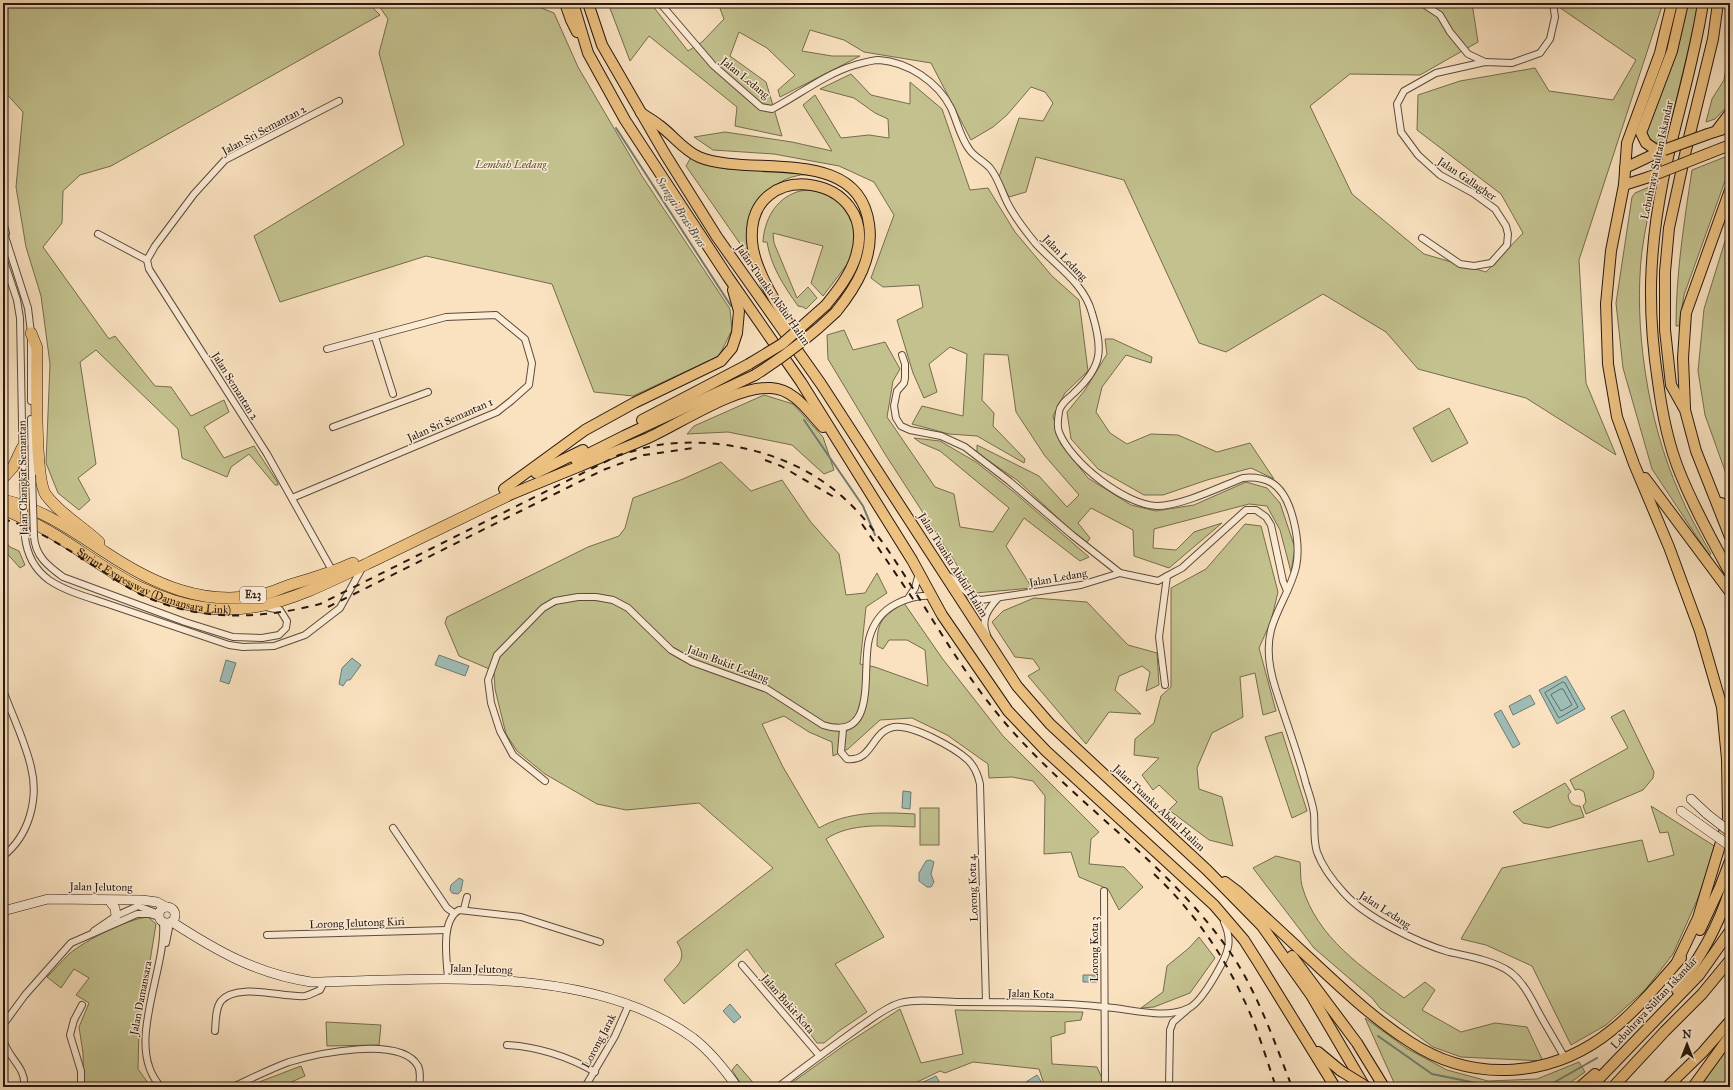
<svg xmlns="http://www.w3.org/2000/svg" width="1733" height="1090" viewBox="0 0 1733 1090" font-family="'IM FELL Great Primer',serif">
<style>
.green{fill:#c3c28f;stroke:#756c4e}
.water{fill:#9fbdb7;stroke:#6f7b73}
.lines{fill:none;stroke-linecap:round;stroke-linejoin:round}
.shore{stroke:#636a62;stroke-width:1}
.stream{stroke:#6f7b73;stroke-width:2}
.street-casing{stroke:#5c4a3a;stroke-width:8}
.secondary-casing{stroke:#27170e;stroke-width:10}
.primary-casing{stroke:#27170e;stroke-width:12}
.highway-casing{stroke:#27170e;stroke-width:12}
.street{stroke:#fcecd6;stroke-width:6}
.secondary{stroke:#fcecd6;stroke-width:9}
.primary{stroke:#edc180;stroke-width:10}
.highway{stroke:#edc180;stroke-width:11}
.rail{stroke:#27170e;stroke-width:2;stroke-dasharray:7 7;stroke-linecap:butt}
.street-bridge-casing{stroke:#5c4a3a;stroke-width:8;stroke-linecap:butt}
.secondary-bridge-casing{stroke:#27170e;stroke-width:10;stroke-linecap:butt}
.primary-bridge-casing{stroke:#27170e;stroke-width:12;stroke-linecap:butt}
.street-bridge{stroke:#fcecd6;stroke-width:6}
.secondary-bridge{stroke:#fcecd6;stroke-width:9}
.primary-bridge{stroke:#edc180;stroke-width:10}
.labels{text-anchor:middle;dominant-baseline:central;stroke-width:3;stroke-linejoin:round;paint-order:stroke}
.shield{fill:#fcecd6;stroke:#67574a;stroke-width:1}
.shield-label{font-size:10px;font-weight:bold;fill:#27170e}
.street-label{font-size:11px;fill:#27170e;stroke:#fcecd6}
.park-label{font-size:11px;font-style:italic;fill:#5e533b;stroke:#fcecd6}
.water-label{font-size:12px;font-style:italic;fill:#515149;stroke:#fcecd6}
</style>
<rect width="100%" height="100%" fill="#fae2c0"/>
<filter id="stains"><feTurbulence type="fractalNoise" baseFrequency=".005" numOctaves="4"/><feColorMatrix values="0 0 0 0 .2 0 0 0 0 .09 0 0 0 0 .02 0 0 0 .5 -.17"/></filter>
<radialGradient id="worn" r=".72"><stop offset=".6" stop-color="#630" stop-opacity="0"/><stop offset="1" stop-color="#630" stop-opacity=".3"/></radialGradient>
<g class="green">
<path d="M3 3H368L380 15 111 166 80 175 63 191 62 223 43 247 109 339 115 336 155 386 171 387 191 416 224 400 229 412 204 427 224 458 254 446 278 483V485H275L249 454 231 467 227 477 182 458 178 429 96 350 80 362 96 464 78 478 90 500 79 510 58 493 46 463 50 364 41 296 26 247 16 187 23 112 3 90Z"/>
<path d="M377 3H529L554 13 578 67 642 176 730 309 732 330 719 356 633 396 594 392 552 284 426 256 280 302 254 236 404 145 379 53 388 19Z"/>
<path d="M608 3H646L652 5 688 51 702 42 724 19 718 3H739L742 7 745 3H1472L1478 42 1420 75 1350 74 1310 106 1352 194 1424 254 1486 272 1523 233 1501 194 1417 130 1418 95 1460 81 1535 68 1549 91 1613 100 1636 60 1553 3H1663L1579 260 1586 383 1616 455 1526 398 1418 369 1386 332 1323 294 1226 352 1199 343 1124 180 1036 157 1026 192 1009 197 999 177 1019 118 1043 121 1053 103 1045 92 1031 87 1007 115 993 127 971 140 931 63 864 52 844 40 810 30 802 51 832 56H860L780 97 778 90 795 75 767 48 739 32 730 56 766 82 782 136 735 126 737 107 649 36 630 61Z"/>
<path d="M1687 3H1698L1697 13 1667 139 1657 143C1649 140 1648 137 1647 130Z"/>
<path d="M1730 40V103L1715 119 1706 122 1712 99 1724 80Z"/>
<path d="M851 74 871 95 910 104V82L942 109 970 190 988 188 1015 232 1052 276 1079 300 1088 371 1065 393 1053 416 1061 444 1088 478 1131 505 1156 511 1194 505 1246 482 1267 488 1280 503 1295 548 1291 572 1280 530 1267 506 1249 504 1154 529 1153 548 1176 550 1194 532 1222 523 1169 568 1134 556 1133 530 1091 508 1078 523 1090 538 1086 544 1017 480 977 453V445L1039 476 1067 507 1079 495 1045 456 1016 412 1008 355 984 354 982 400 994 413 993 426 1025 459 1024 463 977 436 949 434 912 424 922 406 963 416 967 354 950 347 929 364 937 392 924 398 913 373 897 320 923 307 919 285 883 287 871 278 894 215 874 182 839 166 774 154 713 150 694 137 725 132 792 142 832 151 803 105 815 95 841 138 869 135 889 138 888 119 875 113 854 98 820 89Z"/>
<path d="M1730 155V167L1684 295 1679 326H1676C1676 273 1684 223 1692 170Z"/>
<path d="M691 157 727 169 807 172 815 175C809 175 802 174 796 176 769 182 746 211 747 239 748 245 749 252 750 258L686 166Z"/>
<path d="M1654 185C1650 207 1645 229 1642 251 1633 326 1648 423 1679 492 1688 514 1700 534 1711 554L1709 555 1652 469 1623 368 1616 303 1632 197 1635 193Z"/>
<path d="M815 190 832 194 856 218 852 258 823 296 811 283 823 246 773 233 774 243 797 298 808 287 817 298 806 309 803 307 798 306C784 286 771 267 767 242H763C764 221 775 199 797 192 802 190 809 190 815 190Z"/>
<path d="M1730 225V485L1705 415 1698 371 1704 309Z"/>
<path d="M844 330 853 350 885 342 900 369 893 381 887 417 935 487 954 494 960 527 993 532 1009 508 940 451 921 443 914 438 940 441 976 462 1015 493 1089 557 1080 561 1024 518 1006 546 1032 588 975 593 885 454 828 359 827 335Z"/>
<path d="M1105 339H1113L1152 357 1151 363 1126 355 1102 387 1096 412 1110 433 1127 444 1151 434 1178 435 1217 452 1250 443 1274 479 1251 468 1207 480 1163 495H1144L1098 469 1071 439 1067 412 1085 390 1107 354Z"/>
<path d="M764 395 793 404 823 437 834 470 824 474 792 445 728 432 687 434 694 426Z"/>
<path d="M1449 408 1468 443 1432 462 1413 428Z"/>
<path d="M721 462 751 491 782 480 810 521 839 554 846 595 865 593 877 573 887 593 866 607 860 664 875 667 928 686 925 650 907 640H889L883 649 877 646C877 620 883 617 904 603L942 658 1003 736 1099 832 1091 839 1089 864 1124 867 1143 887 1119 910 1108 889 1079 877 1071 852 1044 854 1045 796 1033 781 1012 777 989 778 988 764 947 735 912 718 880 720 848 749 833 756 832 742 809 732 784 716 762 724 783 767 819 828C848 811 883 812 915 814V827C886 826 851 822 826 839L884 937 835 964 867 1012 839 1031 824 1043H817L747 949 684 1004 664 980C676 966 689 960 677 942L773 868 699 803 626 810 597 804 545 774 517 751 506 734 495 689 494 671 459 656 445 623 447 617 588 547 619 536 625 528 633 498 683 479Z"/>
<path d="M1245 524 1261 526 1278 592 1271 621 1259 648 1276 711 1263 715 1255 673 1240 677 1243 717 1212 733 1197 768 1199 789 1222 797 1233 846 1209 840 1169 810 1177 802 1159 785 1153 790 1142 775 1159 758 1134 755 1135 739 1154 723 1161 696 1171 687V588L1206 569Z"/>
<path d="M3 539 10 547 19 551 25 565 20 568 3 549Z"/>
<path d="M1034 598 1087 602 1128 645 1157 653 1159 685 1146 691 1150 672 1142 666 1119 676 1115 690 1141 714 1109 712 1086 744 1028 676 1040 669 1033 659 1015 657 992 622 1003 611Z"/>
<path d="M1624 710 1654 772 1653 778 1643 790 1586 814 1583 806 1586 802 1584 792 1579 789 1575 790 1570 780 1628 748 1611 717Z"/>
<path d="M1282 732 1307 811 1292 818 1265 737Z"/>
<path d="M1565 783 1571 792 1568 795C1569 803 1573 806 1580 806L1584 817 1548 828 1523 823 1513 812Z"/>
<path d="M1651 806 1716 847 1698 898 1673 954 1645 990 1606 1025 1571 1045 1532 966 1486 945 1461 939 1502 868 1642 840 1648 862 1674 855 1668 832 1660 833Z"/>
<rect x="920" y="808" width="19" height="37"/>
<path d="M1276 856 1300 862C1301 869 1300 879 1302 886 1317 938 1363 968 1404 998L1425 982 1435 990 1422 1010 1461 1032 1495 1023 1527 1027 1543 1061 1461 1057 1433 1047 1380 1008 1372 998 1314 948 1253 868Z"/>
<path d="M148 917 156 924 139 1029 138 1069 151 1087H84L83 1053 79 1027 89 1003 76 995 89 978 74 969 61 988 47 977C55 969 62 961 69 954 86 940 127 919 148 917Z"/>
<path d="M1199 937 1215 958 1190 993 1154 1007 1141 1008 1163 992 1167 966 1189 948Z"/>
<path d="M900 1009 921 1063 963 1054 955 1010 1083 1012 1081 1020 1065 1022V1033L1051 1037 1052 1064 1097 1067 1106 1087H1045L1039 1069 973 1062 945 1073 940 1071 907 1087H786L846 1044Z"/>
<path d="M1365 1018 1406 1048 1447 1070 1488 1081 1537 1079 1579 1062 1585 1072 1564 1087H1396Z"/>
<path d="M326 1022 381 1025 379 1045 327 1046Z"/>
<path d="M1730 1045V1087H1700Z"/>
<path d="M737 1064 757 1087H743L732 1070Z"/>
<path d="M301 1066 305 1076 280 1087H246Z"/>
</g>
<g class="water">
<path d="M439 655 469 666 465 676 435 665Z"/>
<path d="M352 658 361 665 350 680H347L343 686 339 684 342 668Z"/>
<path d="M226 660 236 663 229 684 220 681Z"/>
<path d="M1566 676 1585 709 1557 724 1539 690Z"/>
<path d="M1530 695 1535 704 1513 715 1509 706Z"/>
<path d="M1501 710 1520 744 1513 748 1494 714Z"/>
<path d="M903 791 911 792 910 809 902 808Z"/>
<path d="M930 860 934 862 931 874 934 882 931 887H927L919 881V873L926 861Z"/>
<path d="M459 878 463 880 461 891 458 894 452 893 450 890 451 885Z"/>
<path d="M1083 975H1098L1097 982H1083Z"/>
<path d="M730 1004 741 1017 734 1023 723 1011Z"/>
<path d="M1037 1075 1042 1083 1038 1087H1029L1026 1082Z"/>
<path d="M936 1076 940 1083 933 1087H921L919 1084Z"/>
</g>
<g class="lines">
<g class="shore">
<path d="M1563 682 1565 683 1578 707 1559 718 1545 693Z"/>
<path d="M1561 689H1563L1572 705 1561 711 1551 695Z"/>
</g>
<g class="stream">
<path d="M616 128 731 306"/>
<path d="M804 420 863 506 875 535"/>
<path d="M1378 1036 1432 1074 1496 1087"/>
<path d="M1546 1087 1597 1058"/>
</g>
<g class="street-casing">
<g id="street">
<path d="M660 3 713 65 761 107 772 109C799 95 825 74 855 65 862 63 872 60 879 60 908 62 938 82 951 108 957 121 960 137 969 149 974 157 984 161 990 168 1000 180 1003 198 1012 211 1019 223 1028 234 1036 244 1056 266 1084 283 1092 313 1103 350 1103 366 1074 393 1068 399 1060 404 1059 412 1058 418 1057 427 1059 432 1071 463 1125 505 1157 506 1181 506 1220 487 1243 478 1252 477 1263 478 1272 483 1293 496 1301 544 1296 567 1291 589 1277 608 1271 630 1266 650 1270 672 1276 690 1286 722 1298 753 1306 784 1309 794 1313 804 1314 814 1315 827 1313 839 1317 852 1322 866 1334 882 1344 893 1365 917 1418 943 1449 952 1467 956 1495 961 1510 972 1526 984 1534 1005 1544 1022 1551 1034 1558 1046 1565 1058"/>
<path d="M1422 3 1440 15 1450 32 1468 54 1485 62"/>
<path d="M3 222 6 233"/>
<path d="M3 230 28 308 31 333V401"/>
<path d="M98 234 147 260 149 269 267 454 333 572"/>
<path d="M1422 238 1460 264 1474 266 1491 263 1507 245 1508 234 1506 226 1495 209 1473 193 1440 175 1418 155 1401 132 1397 104 1404 91 1436 73 1485 62 1512 63 1540 53 1550 39 1555 17 1553 3"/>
<path d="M3 258 17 300 20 318 23 475"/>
<path d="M147 260 155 246 194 194 225 160 339 101"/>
<path d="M375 337 393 394"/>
<path d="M902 355 905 364V378L904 383 897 391 894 406 896 418 901 426 910 430 941 436 965 447 1009 481 1072 535 1120 573 1158 581 1167 576 1182 568 1246 510H1256L1266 517 1271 525 1283 581 1287 591"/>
<path d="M31 419 32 475"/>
<path d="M333 427 428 392"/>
<path d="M292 498 497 412 511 401 529 385 532 363 525 339 496 315 446 317 327 349"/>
<path d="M34 536C35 556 48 566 63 577L185 622 233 637 262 638 279 635 286 628 287 621 280 610 266 607"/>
<path d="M25 537C27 555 34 569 49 580 65 591 87 597 105 603 146 617 188 631 229 645L243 647 274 646 305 635 340 608 362 568"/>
<path d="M950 577 972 597 981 600 1081 585 1120 573"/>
<path d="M909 597 915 588 919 573"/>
<path d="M987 635C980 620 988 609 998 598"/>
<path d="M1165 685 1159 637 1167 576"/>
<path d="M3 690C12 715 25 741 31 767 39 799 29 836 3 856"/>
<path d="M843 729 841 752 847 759C873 762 871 731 894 727 912 724 955 748 968 760 975 767 978 775 980 784L986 1002"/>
<path d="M545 781 513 755 500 731 491 703 488 680 497 655 543 608 555 601 578 597H596L613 600 628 608 671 650 692 662 767 689 823 725C879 743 861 670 869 639 873 624 882 611 896 604 908 598 918 595 931 596"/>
<path d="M393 828 447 908 454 913"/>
<path d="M1104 891 1105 1087"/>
<path d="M464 909 467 897"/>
<path d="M94 931 116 916 138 906 159 914"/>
<path d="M267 935 447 930"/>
<path d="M166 943 170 923"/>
<path d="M742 965 819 1055"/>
<path d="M448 979C447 960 440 921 459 910L521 917 600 942"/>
<path d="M3 1025 25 995 71 943 137 914H149L159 917"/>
<path d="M215 1031C216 1022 215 1009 221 1001 237 982 283 998 305 996 310 995 315 992 320 990L324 982"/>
<path d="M3 1038C6 1057 27 1067 24 1087"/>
<path d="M507 1045C538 1047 567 1056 595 1072"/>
<path d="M81 1087V1071L70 1035 74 1020 82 1005"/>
<path d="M161 1087C123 1047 167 971 163 922"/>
<path d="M233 1087C252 1078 270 1069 289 1062 316 1054 400 1035 418 1066 421 1072 420 1080 419 1087"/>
<path d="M585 1087 615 1036 629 1004"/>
<path d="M778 1087C806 1066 833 1046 861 1026 873 1018 886 1007 900 1003 919 998 941 1002 960 1002 1008 1002 1058 1002 1105 1007 1131 1009 1164 1020 1189 1008 1201 1002 1214 978 1220 967 1229 951 1232 939 1224 922"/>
<path d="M1169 1087 1170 1030 1173 1022 1188 1009"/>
</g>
</g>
<g class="secondary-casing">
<g id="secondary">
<path d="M1691 799 1707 814"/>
<path d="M1681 811 1699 824"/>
<path d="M111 903 115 908 116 916"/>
<circle cx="167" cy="915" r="8"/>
<path d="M3 911 48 899 142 900 157 902 166 907"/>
<path d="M172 922C217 951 257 974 311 982 432 980 590 963 693 1038 710 1051 725 1070 737 1087"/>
</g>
</g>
<g class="primary-casing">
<g id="primary">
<path d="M565 3 571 20 577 32"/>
<path d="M573 3 588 53 625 120 728 277 801 382 912 560 942 615 1008 711 1046 751 1214 905 1244 940 1258 962 1335 1087"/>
<path d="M588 3 602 45 665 154 717 237 821 384 1017 686 1050 724 1207 870 1262 926 1311 995 1365 1087"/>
<path d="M1672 3 1660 53 1627 143 1624 185 1611 251 1606 304 1608 364 1617 417 1634 464 1669 547 1700 631 1722 707 1727 759 1728 819 1698 918 1677 962"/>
<path d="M1703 3C1694 63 1675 121 1663 180 1649 251 1647 310 1658 382 1662 413 1668 444 1680 473 1694 508 1712 540 1730 573"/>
<path d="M1718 3 1713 39 1686 150 1669 228 1665 272V330L1671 385 1685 410 1696 451 1730 537"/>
<path d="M641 113C647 117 653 120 659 125 673 135 683 150 699 157 750 178 858 144 869 224 874 257 857 286 836 312"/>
<path d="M1717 130 1730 113"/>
<path d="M1708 134 1730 127"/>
<path d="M1659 152 1646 143 1641 133 1672 51 1683 3"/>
<path d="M1707 154 1730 145"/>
<path d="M1625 168 1663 150"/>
<path d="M1624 185 1649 177"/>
<path d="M798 340C783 312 754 273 752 241 746 154 881 174 856 256 850 275 838 290 826 305"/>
<path d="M1685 408 1683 358 1686 313 1730 190"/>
<path d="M642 420 749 364"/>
<path d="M576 460 624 436 755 375"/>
<path d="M536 473 583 450"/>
<path d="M1645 478 1730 592"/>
<path d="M504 489 585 430 634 403 721 361 732 348 737 333 739 311 733 290"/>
<path d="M507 496C554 476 601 458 648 438 681 423 735 386 771 388 794 389 808 411 823 427"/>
<path d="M1721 503 1730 516"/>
<path d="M1225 882 1237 891C1265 917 1293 943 1321 969 1349 995 1377 1021 1410 1042 1474 1084 1553 1078 1612 1030 1637 1010 1659 983 1681 958"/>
<path d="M1700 930 1720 887 1730 861"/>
<path d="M1292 956 1357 1043 1384 1087"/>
<path d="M1677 990C1700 957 1718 928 1730 889"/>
<path d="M1318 1052 1341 1071"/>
<path d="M1580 1087 1595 1074"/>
<path d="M1591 1087 1699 975 1730 931"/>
<path d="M1613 1087 1665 1031 1702 994 1730 960"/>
<path d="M1667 1087 1703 1052 1730 1021"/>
<path d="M1693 1087 1730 1036"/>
</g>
</g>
<g class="highway-casing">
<g id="highway">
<path d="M31 333 37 348C37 374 34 478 46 495 61 515 81 525 99 542"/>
<path d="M3 478 13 467 22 448"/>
<path d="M3 500C41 508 73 531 105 552 153 584 205 608 264 594 274 592 283 587 293 584 314 578 333 572 353 563"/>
<path id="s1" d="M3 510C11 512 18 516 25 519 66 537 99 568 139 587 235 633 292 600 379 558 422 537 464 517 507 496"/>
</g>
</g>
<use href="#street" class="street"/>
<use href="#secondary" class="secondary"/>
<use href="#primary" class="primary"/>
<use href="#highway" class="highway"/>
<g class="rail">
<path d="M765 460 781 466 834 497"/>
<path d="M3 519C37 528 65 548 94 566 111 576 127 588 144 596 200 622 261 619 320 604L619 455C635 451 651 445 667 444 719 438 776 451 819 479 861 506 886 546 912 587 938 628 962 669 992 707 1063 797 1164 857 1230 952 1258 993 1274 1041 1292 1087"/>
<path d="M862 524 915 602"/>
<path d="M328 607 603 470 644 455 693 448"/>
<path d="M1154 874C1191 909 1222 952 1243 998 1257 1026 1266 1058 1276 1087"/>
</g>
<g class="street-bridge-casing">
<g id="street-bridge">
<path d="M23 475 25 537"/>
<path d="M32 475 34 536"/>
</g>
</g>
<g class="secondary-bridge-casing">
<g id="secondary-bridge">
<path d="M1707 814 1730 832"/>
<path d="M1699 824 1730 846"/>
</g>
</g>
<g class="primary-bridge-casing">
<g id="primary-bridge">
<path d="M1664 150 1708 134"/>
<path d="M1649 177 1707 154"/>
<path d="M749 364 782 344 826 305"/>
<path d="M755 375C785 356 810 337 836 312"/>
<path d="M1341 1071 1367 1087"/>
</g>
</g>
<use href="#street-bridge" class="street-bridge"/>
<use href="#secondary-bridge" class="secondary-bridge"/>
<use href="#primary-bridge" class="primary-bridge"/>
</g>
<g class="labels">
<rect class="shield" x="240" y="587" width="26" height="16" rx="3"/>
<g class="shield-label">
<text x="253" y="595">E23</text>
</g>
<g class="street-label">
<text transform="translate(745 78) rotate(39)">Jalan Ledang</text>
<text transform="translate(264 130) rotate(-28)">Jalan Sri Semantan 2</text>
<text transform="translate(1657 160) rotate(-78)">Lebuhraya Sultan Iskandar</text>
<text transform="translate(1467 179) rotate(34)">Jalan Gallagher</text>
<text transform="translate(1065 258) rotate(46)">Jalan Ledang</text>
<text transform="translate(773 295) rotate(55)">Jalan Tuanku Abdul Halim</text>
<text transform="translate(235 386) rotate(58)">Jalan Semantan 2</text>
<text transform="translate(450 420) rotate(-24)">Jalan Sri Semantan 1</text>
<text transform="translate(23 478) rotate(-91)">Jalan Changkat Semantan</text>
<text transform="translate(953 565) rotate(58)">Jalan Tuanku Abdul Halim</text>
<text stroke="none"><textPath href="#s1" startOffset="169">Sprint Expressway (Damansara Link)</textPath></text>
<text transform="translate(1058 578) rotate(-10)">Jalan Ledang</text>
<text transform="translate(728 664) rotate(21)">Jalan Bukit Ledang</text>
<text transform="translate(1159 808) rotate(43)">Jalan Tuanku Abdul Halim</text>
<text transform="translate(101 887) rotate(1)">Jalan Jelutong</text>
<text transform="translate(973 888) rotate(-92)">Lorong Kota 4</text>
<text transform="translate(1385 910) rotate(33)">Jalan Ledang</text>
<text transform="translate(357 923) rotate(-2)">Lorong Jelutong Kiri</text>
<text transform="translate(1094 949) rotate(-90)">Lorong Kota 3</text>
<text transform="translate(481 969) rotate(2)">Jalan Jelutong</text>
<text transform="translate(1031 994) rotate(2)">Jalan Kota</text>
<text transform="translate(141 998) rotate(-79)">Jalan Damansara</text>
<text transform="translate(1654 1003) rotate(-47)">Lebuhraya Sultan Iskandar</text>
<text transform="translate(788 1004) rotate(49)">Jalan Bukit Kota</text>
<text transform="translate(599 1041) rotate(-62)">Lorong Jarak</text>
</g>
<g class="park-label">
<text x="511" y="164">Lembah Ledang</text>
</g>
<g class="water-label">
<text transform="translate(681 212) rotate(57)">Sungai Bras Bras</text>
</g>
</g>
<rect width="1733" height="1090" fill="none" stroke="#fae2c0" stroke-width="16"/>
<rect x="4" y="4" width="1725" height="1082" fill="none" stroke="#27170e" stroke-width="2"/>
<rect x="8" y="8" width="1717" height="1074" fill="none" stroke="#27170e"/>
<g transform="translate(1687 1044)" stroke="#fcecd6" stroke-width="3" paint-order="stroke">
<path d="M0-3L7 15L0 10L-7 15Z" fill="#27170e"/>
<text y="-6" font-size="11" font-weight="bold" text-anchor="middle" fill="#27170e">N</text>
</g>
<rect width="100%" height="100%" filter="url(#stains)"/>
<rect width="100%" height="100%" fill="url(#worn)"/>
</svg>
